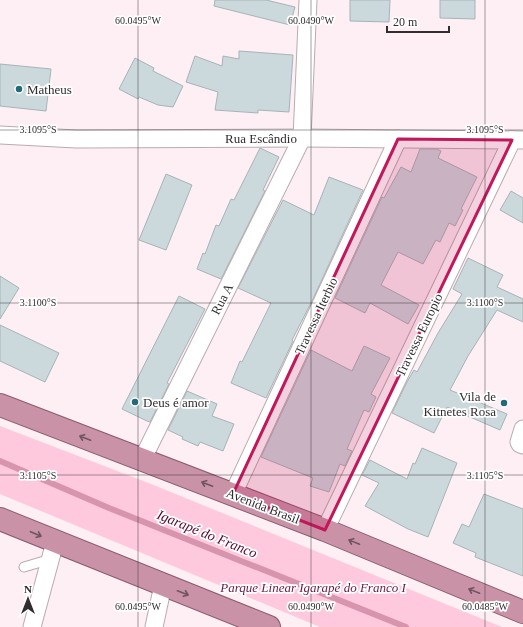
<svg xmlns="http://www.w3.org/2000/svg" width="523" height="627" viewBox="0 0 523 627" font-family="Georgia,serif">
<style>
.green{fill:#fec9dc}
.lines{fill:none;stroke-linecap:round;stroke-linejoin:round}
.stream{stroke:#d794ad;stroke-width:6}
.building{fill:#cbd9dc;stroke:#a6b4b7}
.service-casing{stroke:#b9acb1;stroke-width:11}
.minor-casing{stroke:#b9acb1;stroke-width:19}
.trunk-casing{stroke:#8b5c6e;stroke-width:24}
.service{stroke:#fff;stroke-width:9}
.minor{stroke:#fff;stroke-width:17}
.trunk{stroke:#ca92a7;stroke-width:22}
.oneway{stroke:#6e555e}
.marked{fill:#c2185b;fill-opacity:0.2;stroke:#c2185b;stroke-width:3;stroke-linejoin:round}
.ticks{fill:none;stroke:#312c2e;stroke-width:1;stroke-opacity:0.45}
.poi-dot{fill:#226a77;stroke:#fff;stroke-width:1.5}
.labels{text-anchor:middle;dominant-baseline:central;stroke-width:3.5;stroke-linejoin:round;paint-order:stroke}
.poi-label{font-size:13px;fill:#312c2e;stroke:#fff;text-anchor:start}
.street-label{font-size:13px;fill:#312c2e;stroke:#fff}
.park-label{font-size:13px;font-style:italic;fill:#671a3f;stroke:#fff}
.water-label{font-size:14px;font-style:italic;fill:#550530;stroke:#fff}
.ticks-label{font-size:10px;text-anchor:middle;fill:#312c2e;stroke:#fff;stroke-width:3.5;stroke-linejoin:round;paint-order:stroke}
</style>
<rect width="100%" height="100%" fill="#fdeff4"/>
<path class="green" d="M0 426 151 484 502 627H320L0 494Z"/>
<g class="lines">
<path class="stream" d="M0 461 109 508 406 627"/>
</g>
<g class="building">
<path d="M215 0H266L295 7 290 25 214 6Z"/>
<path d="M350 0H390L389 22 350 21Z"/>
<path d="M440 0H475V19L440 18Z"/>
<path d="M239 51 293 55 289 112 258 110V113L215 110 218 92 186 82 195 56 222 66 223 56 239 59Z"/>
<path d="M135 58 154 68 153 71 183 86 173 107 158 105 139 97 138 99 119 89Z"/>
<path d="M0 64 51 69 46 111 0 106Z"/>
<path d="M260 148 279 157 263 190 265 191 221 279 197 269 203 253 205 254 216 225 219 226 231 199 234 200Z"/>
<path d="M420 149H437L441 151 438 158 477 177 461 209 463 210 455 226 449 223 440 242 436 240 423 264 398 252 381 285 419 305 408 324 370 303 365 313 335 298 382 197 384 198 401 167 411 172Z"/>
<path d="M166 174 192 185 166 250 139 240Z"/>
<path d="M329 177 363 190 313 299 292 340 293 341 266 398 231 383 240 361 242 362 271 303 238 288 283 200 314 215Z"/>
<path d="M511 191 523 198V223L500 210Z"/>
<path d="M468 258 503 275 497 287 523 299V322L497 310 468 356 450 390 507 414 500 430 447 407 434 433 392 413 407 382 414 370 417 372 438 333 462 294 453 289Z"/>
<path d="M0 276 19 288 0 319Z"/>
<path d="M179 296 205 309 167 383 169 384 150 422 147 421 122 409Z"/>
<path d="M0 325 59 353 45 382 0 361Z"/>
<path d="M364 346 390 358 371 394 376 397 369 412 364 410 347 449 352 451 345 466 340 464 329 492 310 486 313 478 261 457 311 350 352 371Z"/>
<path d="M187 391 217 404 212 416 234 424 223 451 200 442 198 446 182 439 183 437 168 430Z"/>
<path d="M422 448 457 463 428 537 408 529 365 506 379 483 362 475 370 460 407 479 413 463 415 464Z"/>
<path d="M484 494 523 509V576L475 557 476 553 453 543 462 524 469 527Z"/>
</g>
<g class="lines">
<g class="service-casing">
<path id="service" d="M24 567 51 559"/>
</g>
<g class="minor-casing">
<g id="minor">
<path d="M0 135 76 139 302 138 523 140"/>
<path d="M523 429 519 442 520 444 523 445"/>
<path d="M142 460 302 138 308 0"/>
<path d="M233 494 398 139"/>
<path d="M325 530 512 140"/>
<path d="M32 627 55 542"/>
<path d="M154 627 163 585"/>
</g>
</g>
<g class="trunk-casing">
<g id="trunk">
<path d="M0 405 325 530 523 612"/>
<path d="M0 519 269 627"/>
</g>
</g>
<use href="#service" class="service"/>
<use href="#minor" class="minor"/>
<use href="#trunk" class="trunk"/>
</g>
<defs><path id="oneway-shaft" d="M-6 0H5M1.5-3L5.5 0L1.5 3" fill="none" stroke-width="1.6" stroke-linecap="round" stroke-linejoin="round"/></defs>
<g class="oneway">
<use href="#oneway-shaft" transform="translate(85 438) rotate(-159)"/>
<use href="#oneway-shaft" transform="translate(207 484) rotate(-159)"/>
<use href="#oneway-shaft" transform="translate(36 534) rotate(23)"/>
<use href="#oneway-shaft" transform="translate(354 542) rotate(-158)"/>
<use href="#oneway-shaft" transform="translate(474 591) rotate(-158)"/>
<use href="#oneway-shaft" transform="translate(183 593) rotate(21)"/>
</g>
<path class="marked" d="M398 139 512 140 325 530 233 494Z"/>
<path class="ticks" d="M138 0V627M311 0V627M485 0V627M0 130H523M0 303H523M0 475H523"/>
<g class="poi-dot">
<circle cx="19" cy="89" r="4"/>
<circle cx="135" cy="402" r="4"/>
<circle cx="504" cy="403" r="4"/>
</g>
<g class="labels">
<g class="poi-label">
<text x="27" y="89">Matheus</text>
<text x="496" y="396" text-anchor="end">Vila de<tspan x="496" dy="15">Kitnetes Rosa</tspan></text>
<text x="143" y="402">Deus é amor</text>
</g>
<g class="street-label">
<text x="261" y="138">Rua Escândio</text>
<text transform="translate(222 299) rotate(-63)">Rua A</text>
<text transform="translate(316 316) rotate(-65)">Travessa Iterbio</text>
<text transform="translate(419 335) rotate(-64)">Travessa Europio</text>
<text transform="translate(263 506) rotate(21)">Avenida Brasil</text>
</g>
<g class="park-label">
<text x="313" y="587">Parque Linear Igarapé do Franco I</text>
</g>
<g class="water-label">
<text transform="translate(207 534) rotate(22)">Igarapé do Franco</text>
</g>
</g>
<g class="ticks-label">
<text x="138" y="24">60.0495°W</text>
<text x="311" y="24">60.0490°W</text>
<text x="38" y="133">3.1095°S</text>
<text x="485" y="133">3.1095°S</text>
<text x="38" y="306">3.1100°S</text>
<text x="485" y="306">3.1100°S</text>
<text x="38" y="479">3.1105°S</text>
<text x="485" y="479">3.1105°S</text>
<text x="138" y="610">60.0495°W</text>
<text x="311" y="610">60.0490°W</text>
<text x="485" y="610">60.0485°W</text>
</g>
<g transform="translate(28 599)" stroke="#ffffff" stroke-width="3" paint-order="stroke">
<path d="M0-3L7 15L0 10L-7 15Z" fill="#312c2e"/>
<text y="-6" font-size="11" font-weight="bold" text-anchor="middle" fill="#312c2e">N</text>
</g>
<path d="M387 26v6h62v-6" fill="none" stroke="#312c2e" stroke-width="2"/>
<text x="393" y="26" font-size="12" fill="#312c2e" stroke="#ffffff" stroke-width="3" paint-order="stroke">20 m</text>
</svg>
